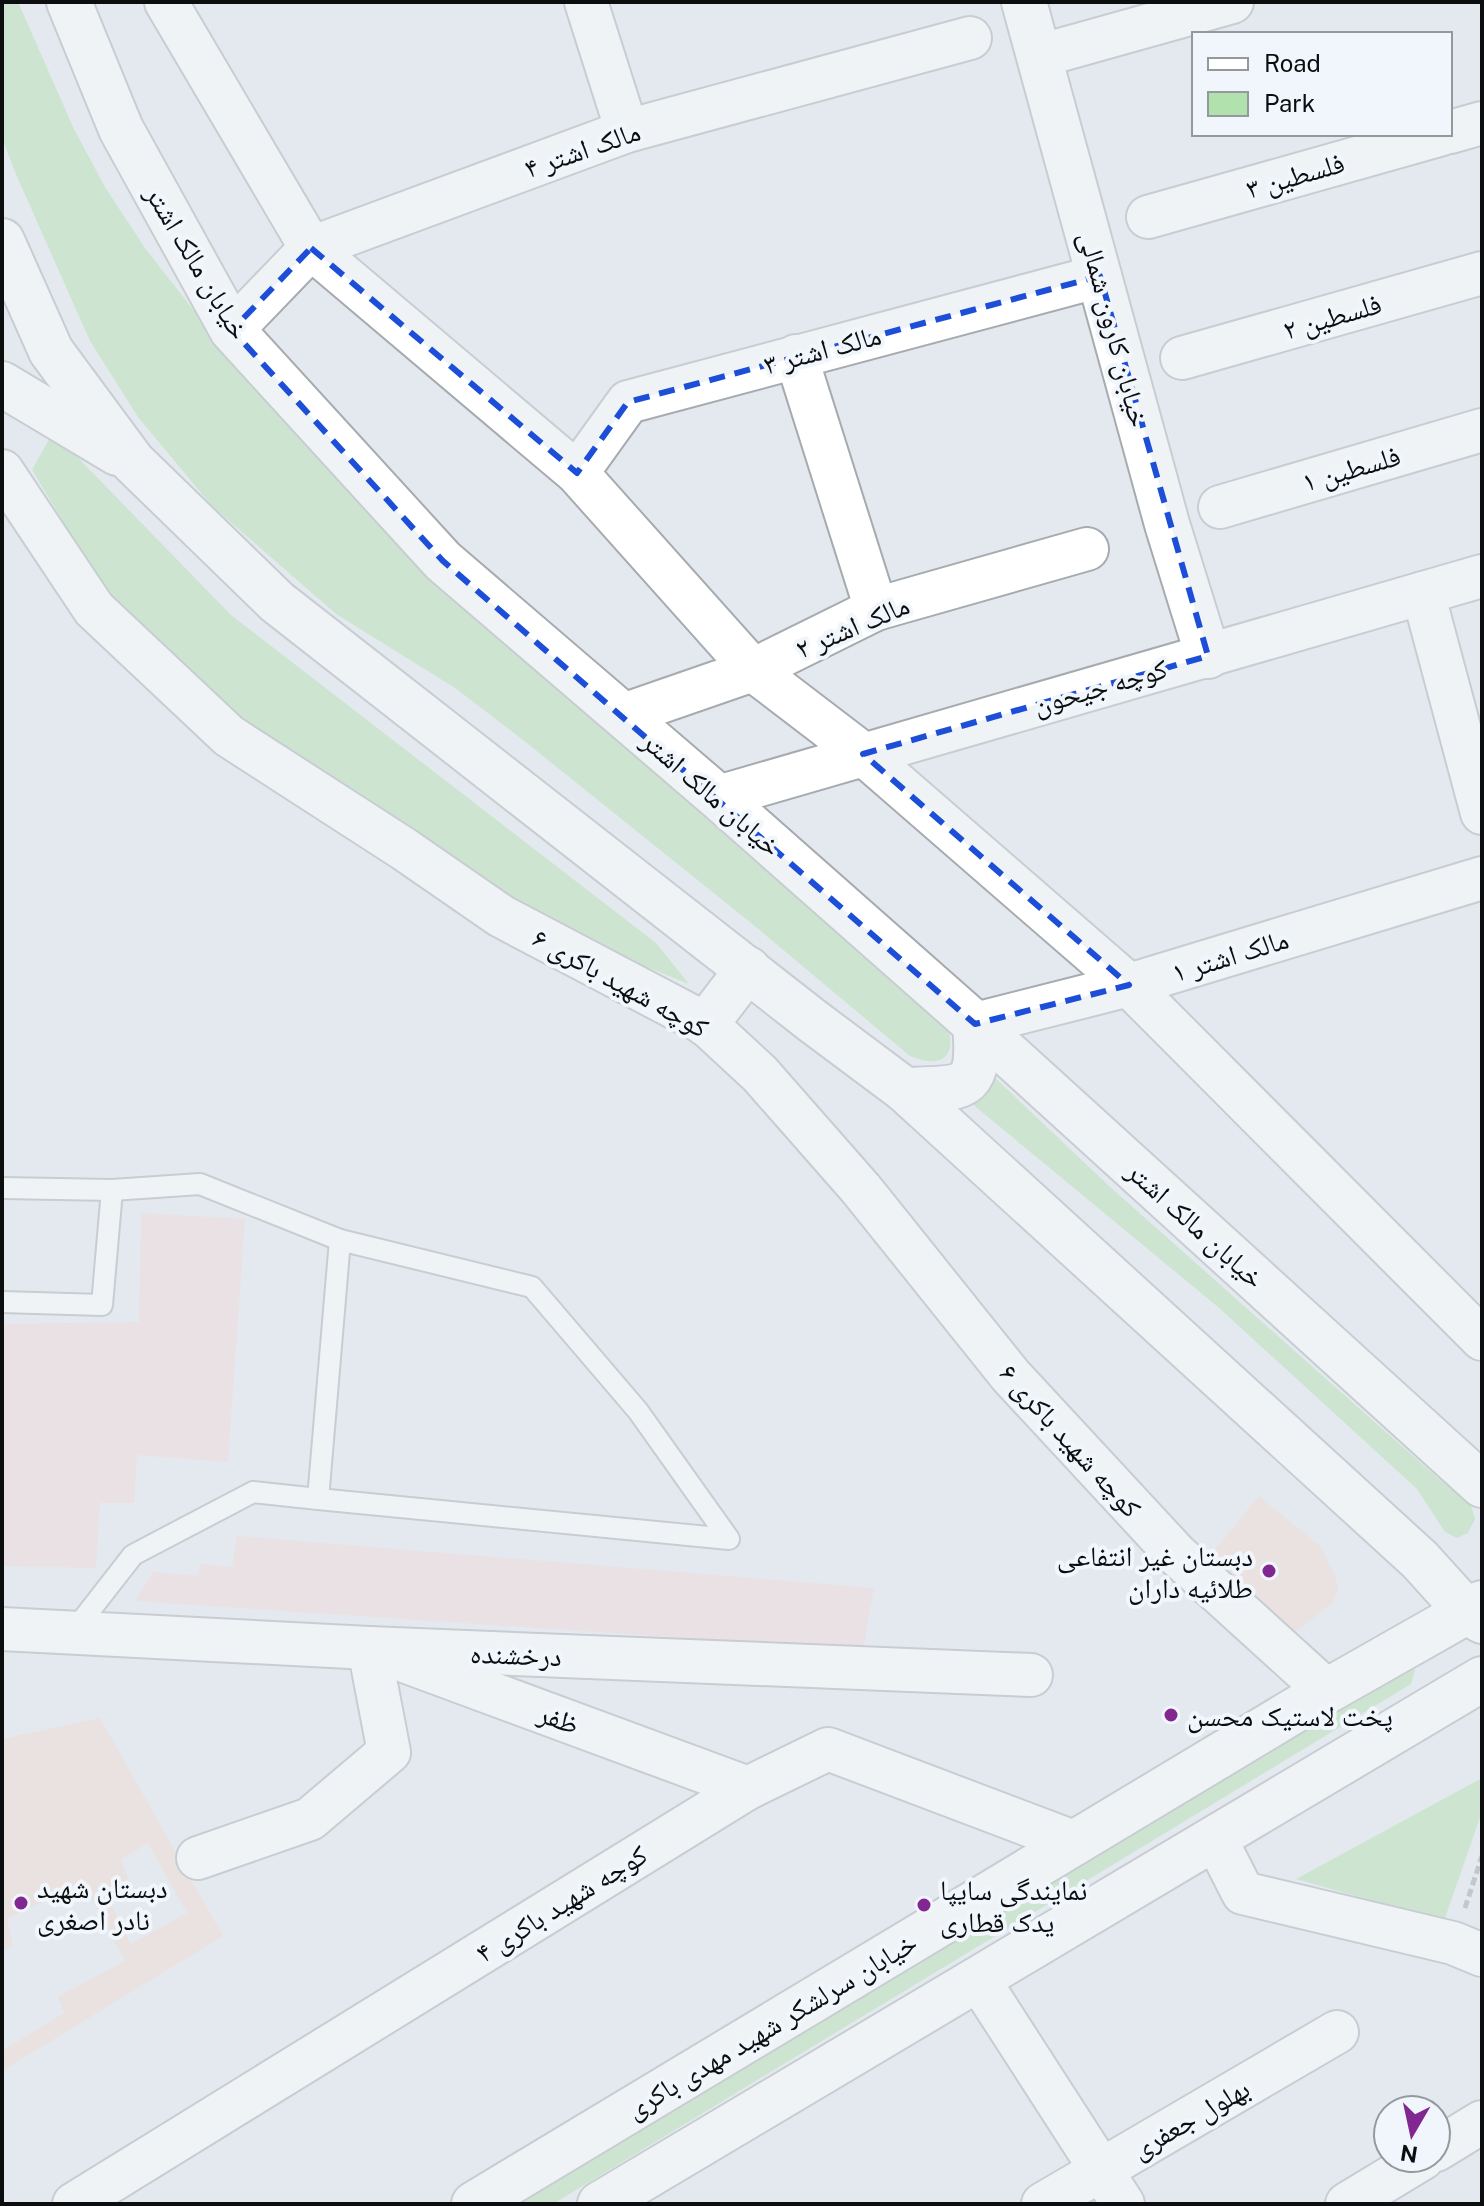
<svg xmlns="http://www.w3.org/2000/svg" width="1484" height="2206" viewBox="0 0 1484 2206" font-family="'Public Sans','Noto Naskh Arabic',sans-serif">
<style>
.industrial{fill:#f1d7d8}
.education{fill:#f1d8d1;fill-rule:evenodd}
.green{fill:#b1e1ac}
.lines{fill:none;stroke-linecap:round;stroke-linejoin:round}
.lane-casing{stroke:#a5abaf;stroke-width:24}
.street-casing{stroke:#a5abaf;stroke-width:46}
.secondary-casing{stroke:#a5abaf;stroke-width:48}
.path{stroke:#989da1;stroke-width:5;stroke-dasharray:8 4;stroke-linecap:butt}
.lane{stroke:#fff;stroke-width:20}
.street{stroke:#fff;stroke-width:42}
.secondary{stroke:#fff;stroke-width:44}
.marked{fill:none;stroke:#1d4ed8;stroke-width:6;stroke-dasharray:16 10;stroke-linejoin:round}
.poi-dot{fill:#822692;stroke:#f0f6fb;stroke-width:3}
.labels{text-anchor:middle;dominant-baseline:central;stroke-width:8;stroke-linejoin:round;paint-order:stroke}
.street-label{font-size:28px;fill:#0b0d0f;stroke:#f0f6fb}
.poi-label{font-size:28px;fill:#0b0d0f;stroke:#f0f6fb;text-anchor:start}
</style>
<rect width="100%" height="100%" fill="#e3e9ee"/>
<g class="industrial">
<path d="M141 1213 245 1219 228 1462 137 1455 134 1503H100L96 1568 2 1566V1324L139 1322Z"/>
<path d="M237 1536 874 1588 863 1650 135 1601 153 1572 198 1576 201 1564 232 1567Z"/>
</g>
<g class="education">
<path d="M1259 1496 1320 1546 1335 1575 1338 1591 1332 1603 1282 1643 1201 1567Z"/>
<path d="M100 1718 223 1936 2 2071V2051L64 2013 58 1997 125 1961 83 1882 7 1919 13 1946 2 1952V1739ZM148 1843 187 1913 131 1944 105 1892 128 1879 121 1859Z"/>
</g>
<g class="green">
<path d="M2 2H18L74 129 105 187 145 248 245 376 711 818 949 1031C956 1062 935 1067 910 1056L751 923 523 740 455 688 336 614 211 505 138 417 90 341 15 172 2 138Z"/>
<path d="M53 432 231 615 656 943 689 984 634 962 489 895 228 717 113 604 32 470Z"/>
<path d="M991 1074 1108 1185 1440 1480 1470 1502 1475 1519 1468 1533 1457 1538 1445 1532 1417 1489 1218 1307 965 1098Z"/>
<path d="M1409 1665 1415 1671 1411 1684 553 2204H506Z"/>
<path d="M1482 1778V1812L1444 1921 1296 1879Z"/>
</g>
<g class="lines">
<g class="lane-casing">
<g id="lane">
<path d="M2 1188 112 1190 200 1184 340 1240"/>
<path d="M2 1302 102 1305 112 1190"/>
<path d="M73 1632 133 1555 253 1492 318 1499 729 1539 638 1411 532 1287 340 1240 318 1499"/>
</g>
</g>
<g class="street-casing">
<g id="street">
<path d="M166 2 311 248 577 473 753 670 863 754 1129 985 1482 1339"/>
<path d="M586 2 627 131"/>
<path d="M1039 56 1232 2"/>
<path d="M1450 132 1482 123"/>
<path d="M1148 217 1442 134"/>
<path d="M232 330 311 248 627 131 970 38"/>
<path d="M796 356 876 609"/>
<path d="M1182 358 1482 273"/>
<path d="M2 471 94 609 229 736 404 849 501 916 706 1024 760 1074 861 1189 1011 1376 1176 1554 1327 1691"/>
<path d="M577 473 628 402 1100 276"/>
<path d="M1220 507 1482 430"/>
<path d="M1423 593 1482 813"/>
<path d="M623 715 753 670 876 609 1087 549"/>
<path d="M718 797 1482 576"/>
<path d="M975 1024 1129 985 1482 878"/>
<path d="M2 1629 369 1648 1031 1675"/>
<path d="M407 1662 748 1788"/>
<path d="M1215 1838 1243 1893 1453 1943 1482 1955"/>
<path d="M198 1858 310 1819 389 1752 369 1648"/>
<path d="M978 1979 1123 2204"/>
<path d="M1436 2150 1482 2122"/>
<path d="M74 2204 748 1788 828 1749 1076 1843"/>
<path d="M1043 2204 1337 2032"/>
<path d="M1347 2204 1423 2158"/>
</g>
</g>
<g class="secondary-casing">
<g id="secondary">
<path d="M69 2 121 129 232 330 443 561 718 797 975 1024 1482 1485"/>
<path d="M1024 2 1167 524 1208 656"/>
<path d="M2 241 51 351 133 462 277 602 814 1022 905 1090 1420 1560 1467 1612 1482 1621"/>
<path d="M2 384 117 453"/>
<path d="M706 1024 748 969"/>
<path d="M905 1090C967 1088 981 1092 975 1024"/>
<path d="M474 2204 1327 1691 1482 1603"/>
<path d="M600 2204 1482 1679"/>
</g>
</g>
<path class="path" d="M1465 1908 1482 1856"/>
<use href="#lane" class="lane"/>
<use href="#street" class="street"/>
<use href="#secondary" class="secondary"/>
</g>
<path d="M0 0H1484V2206H0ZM311 248 577 473 628 402 1100 276 1208 656 863 754 1129 985 975 1024 443 561 232 330Z" fill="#e3e9ee" fill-opacity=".55" fill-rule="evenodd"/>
<path class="marked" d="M311 248 577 473 628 402 1100 276 1208 656 863 754 1129 985 975 1024 443 561 232 330Z"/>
<g class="poi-dot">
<circle cx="1269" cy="1571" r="8"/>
<circle cx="1171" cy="1715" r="8"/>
<circle cx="21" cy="1903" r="8"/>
<circle cx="924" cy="1905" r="8"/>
</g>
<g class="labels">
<g class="street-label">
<text transform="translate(582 149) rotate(-19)">مالک اشتر ۴</text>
<text transform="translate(1295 175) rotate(-16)">فلسطین ۳</text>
<text transform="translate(198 262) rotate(59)">خیابان مالک اشتر</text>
<text transform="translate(1332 316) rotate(-16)">فلسطین ۲</text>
<text transform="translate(1115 329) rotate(75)">خیابان کارون شمالی</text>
<text transform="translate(822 349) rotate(-15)">مالک اشتر ۳</text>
<text transform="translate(1351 468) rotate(-16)">فلسطین ۱</text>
<text transform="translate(852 626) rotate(-23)">مالک اشتر ۲</text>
<text transform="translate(1100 686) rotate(-16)">کوچه جیحون</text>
<text transform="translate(712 793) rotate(41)">خیابان مالک اشتر</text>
<text transform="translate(1230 955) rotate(-17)">مالک اشتر ۱</text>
<text transform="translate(621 982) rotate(29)">کوچه شهید باکری ۶</text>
<text transform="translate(1196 1224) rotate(42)">خیابان مالک اشتر</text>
<text transform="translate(1071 1440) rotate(48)">کوچه شهید باکری ۶</text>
<text transform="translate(516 1654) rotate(2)">درخشنده</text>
<text transform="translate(559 1718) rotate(20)">ظفر</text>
<text transform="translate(561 1903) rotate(-32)">کوچه شهید باکری ۴</text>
<text transform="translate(771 2025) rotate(-31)">خیابان سرلشکر شهید مهدی باکری</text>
<text transform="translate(1190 2118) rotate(-30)">بهلول جعفری</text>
</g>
<g class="poi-label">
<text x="1253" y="1555" text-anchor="end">دبستان غیر انتفاعی<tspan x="1253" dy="32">طلائیه داران</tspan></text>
<text x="1187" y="1715">پخت لاستیک محسن</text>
<text x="37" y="1887">دبستان شهید<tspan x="37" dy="32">نادر اصغری</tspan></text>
<text x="940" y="1889">نمایندگی سایپا<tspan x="940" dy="32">یدک قطاری</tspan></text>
</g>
</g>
<rect width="1484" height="2206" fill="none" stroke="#0b0d0f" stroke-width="8"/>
<rect x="1192" y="32" width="260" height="104" fill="#f0f6fb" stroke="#94999d" stroke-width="2"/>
<rect x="1208" y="58" width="40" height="12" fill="#ffffff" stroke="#94999d" stroke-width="2"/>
<text x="1264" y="72" font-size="24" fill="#0b0d0f">Road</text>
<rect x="1208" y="92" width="40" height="24" fill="#b1e1ac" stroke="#94999d" stroke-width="2"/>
<text x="1264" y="112" font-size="24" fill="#0b0d0f">Park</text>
<g transform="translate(1412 2134) rotate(189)"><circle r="38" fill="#f0f6fb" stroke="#94999d" stroke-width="2"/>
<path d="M0-6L14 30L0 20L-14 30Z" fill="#822692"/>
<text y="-12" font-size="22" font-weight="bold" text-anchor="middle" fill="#0b0d0f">N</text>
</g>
</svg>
